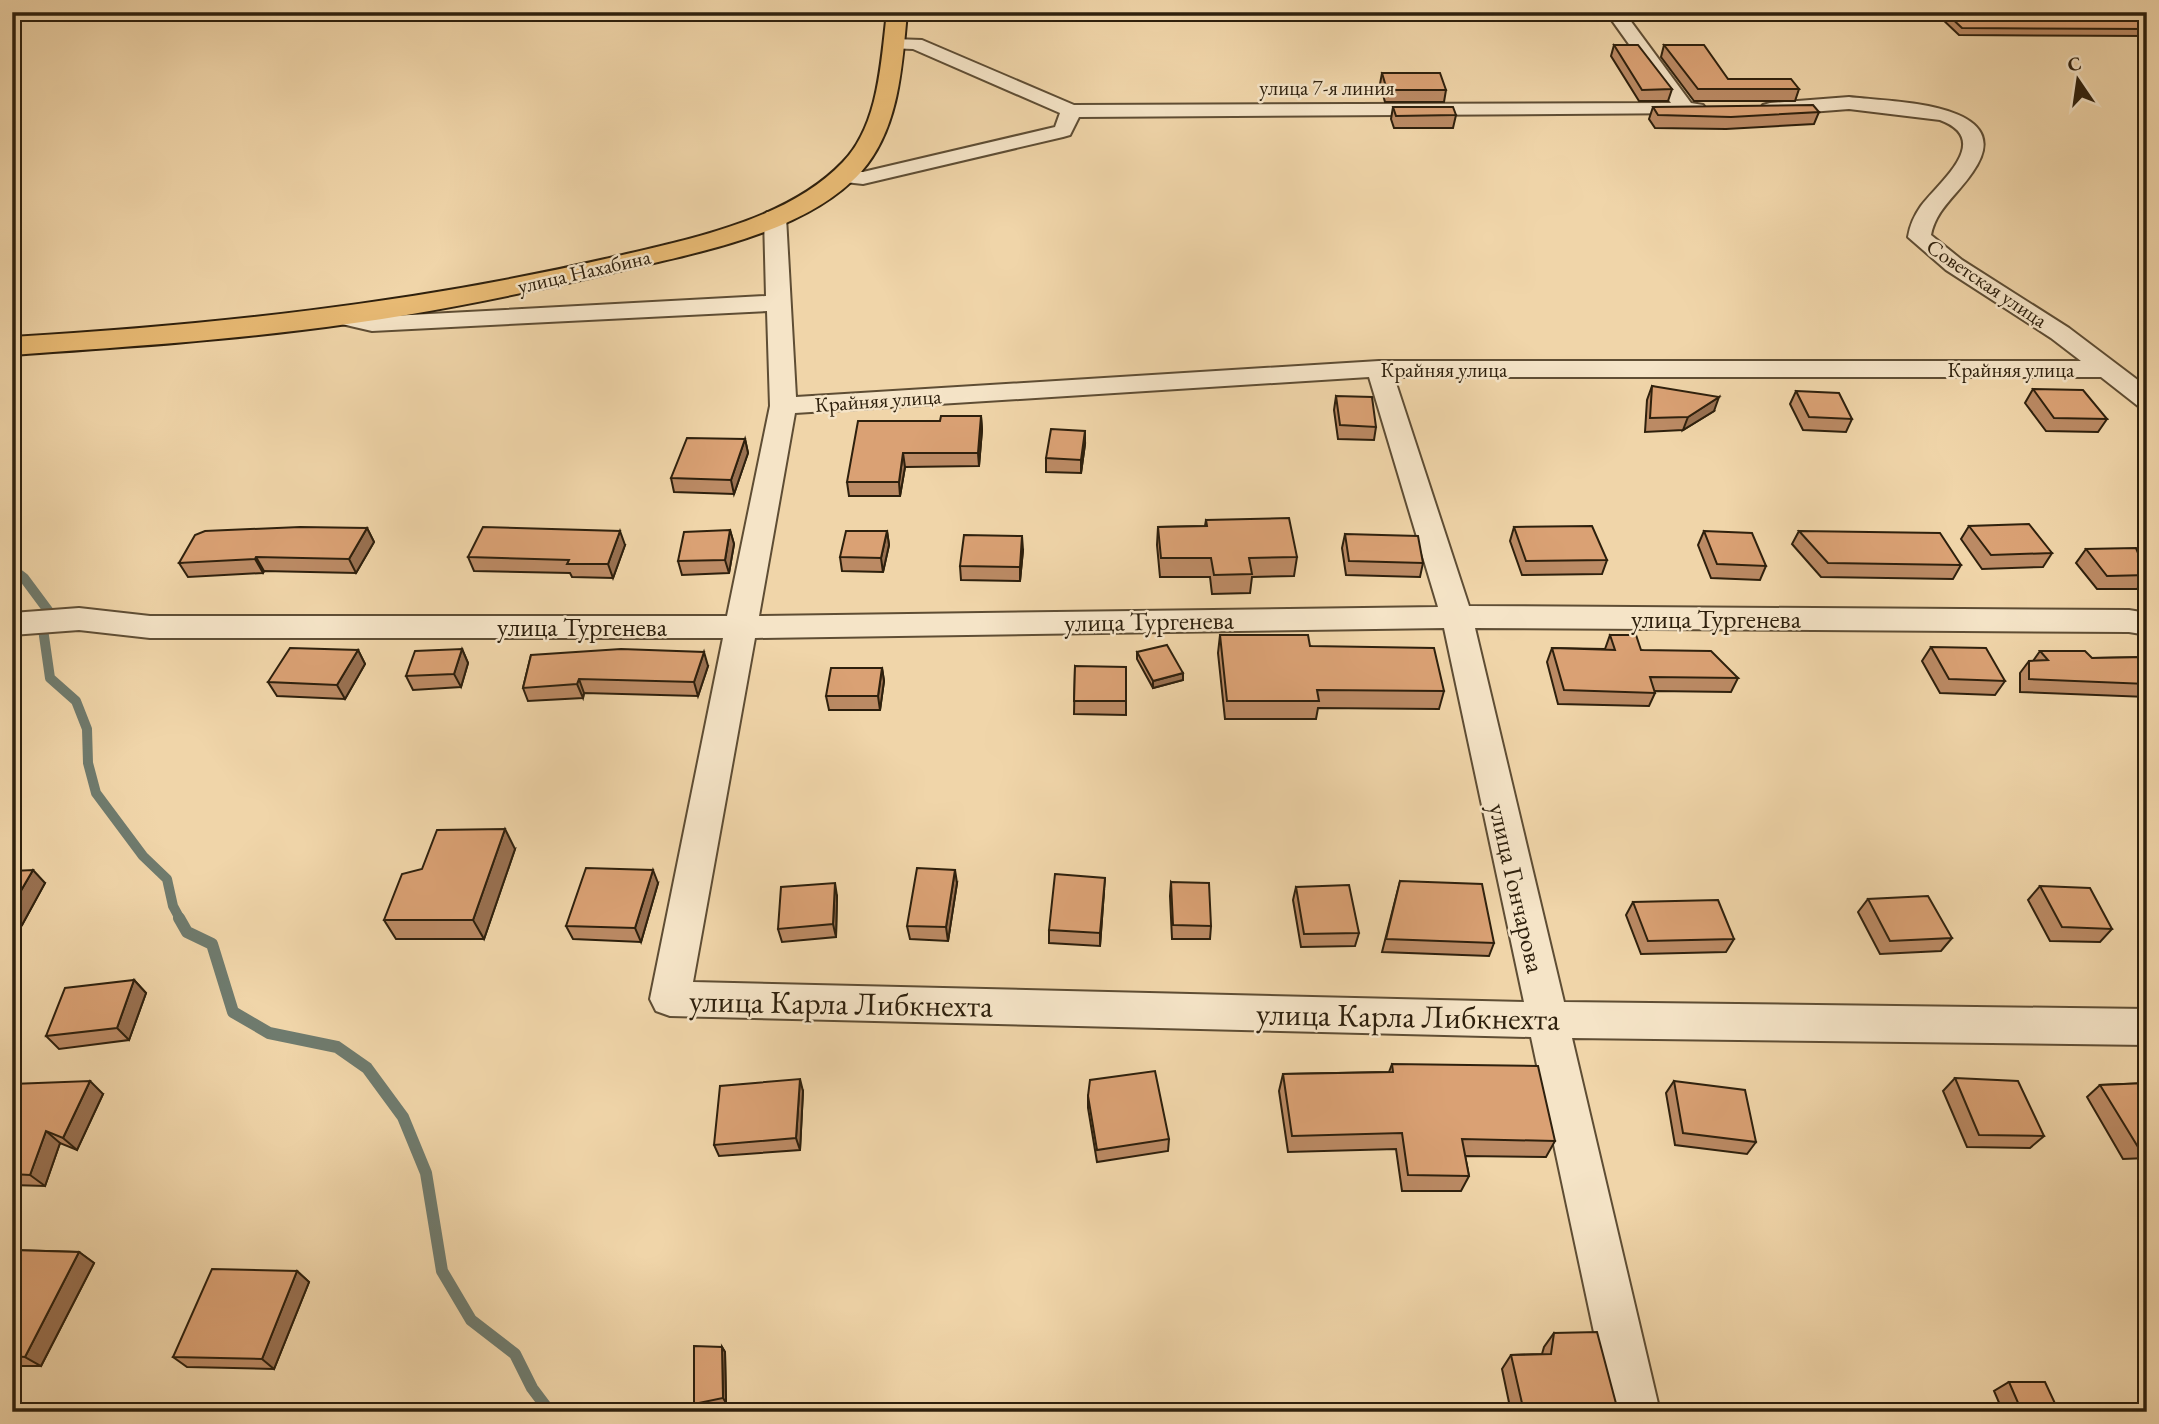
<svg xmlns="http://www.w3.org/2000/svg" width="2159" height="1424" viewBox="0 0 2159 1424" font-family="'EB Garamond',serif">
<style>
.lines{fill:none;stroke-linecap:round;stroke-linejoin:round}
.stream-far1{stroke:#6f7b6e;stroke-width:10}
.stream{stroke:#6f7b6e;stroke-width:12}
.minor-casing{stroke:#5e4d34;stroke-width:4}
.major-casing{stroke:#2e200d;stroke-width:4}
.minor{fill:#f5e4c7;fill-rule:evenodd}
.major{fill:#e8ba74;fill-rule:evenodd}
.wall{fill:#bb8a64;stroke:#2e200d;stroke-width:2}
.shaded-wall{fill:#997151;stroke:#2e200d;stroke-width:2}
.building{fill:#daa174;stroke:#2e200d;stroke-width:2}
.labels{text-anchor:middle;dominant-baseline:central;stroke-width:5;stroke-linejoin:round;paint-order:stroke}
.far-street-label{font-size:21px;fill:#2e200d;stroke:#f5e4c7}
.street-label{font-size:26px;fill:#2e200d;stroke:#f5e4c7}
.near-street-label{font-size:32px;fill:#2e200d;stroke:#f5e4c7}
</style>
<rect width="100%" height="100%" fill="#f0d5a9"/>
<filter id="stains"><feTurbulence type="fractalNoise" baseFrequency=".00286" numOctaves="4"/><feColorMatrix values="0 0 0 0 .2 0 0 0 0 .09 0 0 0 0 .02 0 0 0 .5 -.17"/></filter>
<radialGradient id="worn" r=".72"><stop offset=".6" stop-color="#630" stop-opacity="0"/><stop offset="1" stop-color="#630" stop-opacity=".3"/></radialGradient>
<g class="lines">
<g class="stream-far1">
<path d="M12 569 24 578 50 613"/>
<path d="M43 629 50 678 76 701 87 729 88 763 96 793 143 856 167 879 173 906 180 919"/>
</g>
<path class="stream" d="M179 918 187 932 212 944 233 1012 269 1033 337 1047 367 1068 403 1117 426 1173 442 1271 471 1320 515 1354 532 1388 550 1412"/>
<g class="minor-casing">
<g id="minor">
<path d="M1606 12H1624L1691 103 1703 105 1706 109 1703 113 1079 117 1070 135 1063 137 863 184 836 181 833 176 836 171 863 172 1055 127 1060 113 913 49 887 48 884 44 893 39 922 40 1074 105 1671 103Z"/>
<path d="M1849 97C1887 102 2024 101 1972 173 1958 194 1936 209 1931 235L1962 260 2069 328 2147 387V408L2138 406 2101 377H1394L1469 606 2129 610 2147 613V635L2129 632 1475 628 1564 1002 2147 1009V1045L1572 1038 1660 1412H1611L1531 1037 670 1016 656 1011 650 999 723 638H150L79 630 12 635V613L79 608 150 616H727L770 406 767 311 372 331 333 322 330 317 333 312 342 310 372 317 766 296 764 217 767 212H783L786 217 796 397 1379 361H2081L2051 338 1946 270 1908 237C1910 225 1914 216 1921 206 1939 182 1994 140 1940 120L1849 109 1770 115 1763 113 1760 109 1763 105 1770 103ZM1369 377 1438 607 759 616 795 413ZM1444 628 1524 1002 693 982 755 638Z"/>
</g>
</g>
<g class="major-casing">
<path id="major" d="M887 12H907C902 67 899 129 861 172 806 233 696 253 619 271 515 296 409 317 302 330 206 342 109 348 12 355V337C212 325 409 304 605 259 682 241 786 222 843 162 879 125 881 61 887 12Z"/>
</g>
<use href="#minor" class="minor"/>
<use href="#major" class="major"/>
</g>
<g class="wall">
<path d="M1887 12H2147V36L1959 35 1939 16H1891Z"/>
<path d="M1614 45 1672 89 1668 101H1639L1611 56Z"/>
<path d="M1664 45 1728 79 1799 89 1795 101H1694L1661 57Z"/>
<path d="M1382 73 1446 90 1444 102H1385L1380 84Z"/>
<path d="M1393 107 1456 115 1453 128H1394L1391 119Z"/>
<path d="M1653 107 1819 112 1814 124 1726 129 1655 128 1649 119Z"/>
<path d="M1652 386 1714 411 1683 430 1645 432 1647 400Z"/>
<path d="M2033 389 2107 419 2098 432 2046 431 2025 403Z"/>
<path d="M1796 391 1852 419 1846 432 1803 430 1790 404Z"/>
<path d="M1336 396 1376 427 1374 440 1338 439 1334 410Z"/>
<path d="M981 416 982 430 979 466 905 467 900 496H849L847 482 940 421Z"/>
<path d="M745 439 748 453 734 494 674 492 671 478Z"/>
<path d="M1085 444 1081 473 1046 472V458Z"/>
<path d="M1206 520 1297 557 1294 576 1252 577 1250 593 1212 594 1210 577H1160L1157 545 1158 527 1205 526Z"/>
<path d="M1969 526 2052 553 2043 567 1982 569 1961 539Z"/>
<path d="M1514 527 1607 560 1602 574 1522 575 1510 541Z"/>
<path d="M367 528 374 542 356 573 264 571 263 573 188 577 179 563Z"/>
<path d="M730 530 734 544 729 573 682 575 678 561Z"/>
<path d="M887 531 889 545 883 572 842 571 840 557Z"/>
<path d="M1704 531 1766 566 1760 580 1711 578 1698 545Z"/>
<path d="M1799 531 1961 565 1953 579 1821 577 1792 544Z"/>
<path d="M1345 534 1423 563 1420 577 1346 575 1342 548Z"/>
<path d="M2147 536V547L2142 542Z"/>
<path d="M625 545 613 578 572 577 570 573 474 571 468 557Z"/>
<path d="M2086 549 2147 576 2137 589H2097L2076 563Z"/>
<path d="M1023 550 1020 581 961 580 960 566Z"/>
<path d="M1220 635 1310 646 1444 691 1439 709 1318 708 1316 719H1225L1218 653Z"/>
<path d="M1610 635 1641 650 1738 678 1731 692 1655 691V693L1649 706 1558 704 1547 662 1552 648 1605 649Z"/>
<path d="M1931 647 2005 681 1995 695 1940 693 1922 661Z"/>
<path d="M462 649 468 663 461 687 413 690 406 676Z"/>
<path d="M358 650 365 664 345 699 277 696 268 682Z"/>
<path d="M2040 651 2092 658 2147 657V697L2020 692V673L2029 661H2033Z"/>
<path d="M1137 652 1183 673V680L1153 688 1137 659Z"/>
<path d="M531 655 708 666 698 696 584 693 583 698 528 701 523 688Z"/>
<path d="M1075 666 1126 701V715L1074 714Z"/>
<path d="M882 668 884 681 880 710H829L826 696Z"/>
<path d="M515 849 484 939H396L384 920Z"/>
<path d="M12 871 45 883 22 925H12Z"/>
<path d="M1400 881 1494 943 1489 956 1382 952Z"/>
<path d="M1171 882 1211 926 1210 939H1172L1170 896Z"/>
<path d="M658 883 641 942 573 939 566 926Z"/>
<path d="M957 883 948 941 910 939 907 926Z"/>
<path d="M2040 886 2112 929 2100 942 2050 941 2028 900Z"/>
<path d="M1296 887 1359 933 1355 946 1301 947 1293 900Z"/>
<path d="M1104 891 1100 946 1049 943V930Z"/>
<path d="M837 896 836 937 782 942 778 929Z"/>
<path d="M1868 899 1952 938 1941 951 1880 954 1858 912Z"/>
<path d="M1633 902 1734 939 1726 952 1641 954 1626 915Z"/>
<path d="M134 980 146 993 129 1040 59 1049 46 1036Z"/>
<path d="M1392 1064 1555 1141 1546 1157 1465 1156 1469 1176 1461 1191H1402L1396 1149 1288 1152 1279 1091 1283 1074 1389 1072Z"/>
<path d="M1955 1078 2044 1136 2030 1148 1967 1147 1943 1091Z"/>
<path d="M1674 1081 1756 1142 1747 1154 1675 1145 1666 1093Z"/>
<path d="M2147 1083V1158L2123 1159 2087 1097 2100 1085Z"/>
<path d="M12 1084 103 1094 77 1150 60 1143 45 1186 12 1185Z"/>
<path d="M803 1091 800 1150 719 1156 714 1145Z"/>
<path d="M1088 1096 1169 1139 1168 1151 1097 1162 1088 1108Z"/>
<path d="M12 1250 79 1252 94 1263 41 1366H12Z"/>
<path d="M297 1271 309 1282 274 1369 187 1367 173 1357Z"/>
<path d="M1554 1333 1618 1411V1412H1511L1502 1369 1511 1355 1542 1354 1544 1347Z"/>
<path d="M722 1347 725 1352 726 1403 697 1408 694 1404Z"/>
<path d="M2009 1382 2059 1412H2003L1994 1391Z"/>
</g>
<g class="shaded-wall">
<path d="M1719 397 1714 411 1683 430 1688 417Z"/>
<path d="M981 416 982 430 979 466 978 453Z"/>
<path d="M1085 431V444L1081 473V460Z"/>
<path d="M745 439 748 453 734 494 731 480Z"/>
<path d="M903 453 905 467 900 496 899 482Z"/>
<path d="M367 528 374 542 356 573 349 559Z"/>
<path d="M730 530 734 544 729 573 725 560Z"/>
<path d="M620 531 625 545 613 578 608 564Z"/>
<path d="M887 531 889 545 883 572 881 558Z"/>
<path d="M1022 536 1023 550 1020 581V567Z"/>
<path d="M256 557 264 571 263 573 255 559Z"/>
<path d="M462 649 468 663 461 687 454 674Z"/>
<path d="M358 650 365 664 345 699 337 685Z"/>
<path d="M704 652 708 666 698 696 694 682Z"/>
<path d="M882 668 884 681 880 710 878 696Z"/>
<path d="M1183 673V680L1153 688V681Z"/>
<path d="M579 679 584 693 583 698 577 684Z"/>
<path d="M505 829 515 849 484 939 473 920Z"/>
<path d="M33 870 45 883 22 925 12 915V906Z"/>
<path d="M653 870 658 883 641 942 635 928Z"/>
<path d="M955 870 957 883 948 941 946 927Z"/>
<path d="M1105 878 1104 891 1100 946V933Z"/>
<path d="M835 883 837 896 836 937 833 924Z"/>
<path d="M134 980 146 993 129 1040 117 1028Z"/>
<path d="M800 1079 803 1091 800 1150 796 1138Z"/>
<path d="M90 1081 103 1094 77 1150 63 1138Z"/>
<path d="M46 1131 60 1143 45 1186 30 1175Z"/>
<path d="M79 1252 94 1263 41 1366 25 1357Z"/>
<path d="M297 1271 309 1282 274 1369 262 1359Z"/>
<path d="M722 1347 725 1352 726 1403 723 1398Z"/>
</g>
<g class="building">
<path d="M1945 12H2147V29L1962 28Z"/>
<path d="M1614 45H1638L1672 89 1642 90Z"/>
<path d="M1664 45H1704L1728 79H1791L1799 89H1698Z"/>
<path d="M1382 73H1440L1446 90H1387Z"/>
<path d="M1813 105 1819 112 1731 117 1658 115 1653 107Z"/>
<path d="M1393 107H1453L1456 115 1396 116Z"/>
<path d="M1652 386 1719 397 1688 417 1650 418Z"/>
<path d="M2033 389 2083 390 2107 419 2054 418Z"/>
<path d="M1796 391 1839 393 1852 419 1809 417Z"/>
<path d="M1336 396 1372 397 1376 427 1340 425Z"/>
<path d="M941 416H981L978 453H903L899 482H847L858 421H940Z"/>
<path d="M1051 429 1085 431 1081 460 1046 458Z"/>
<path d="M687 438 745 439 731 480 671 478Z"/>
<path d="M1289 518 1297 557 1249 558 1252 574 1214 575 1211 558H1161L1158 527 1207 526 1206 520Z"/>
<path d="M2029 524 2052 553 1991 555 1969 526Z"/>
<path d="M1592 526 1607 560 1526 561 1514 527Z"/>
<path d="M300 527 367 528 349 559 256 557 255 559 179 563 195 535 205 531Z"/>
<path d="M483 527 620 531 608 564H567L569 560 468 557Z"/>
<path d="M730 530 725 560 678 561 684 532Z"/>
<path d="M846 531H887L881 558 840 557Z"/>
<path d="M1704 531 1752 533 1766 566 1717 564Z"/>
<path d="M1799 531 1940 533 1961 565 1828 563Z"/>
<path d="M1345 534 1418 536 1423 563 1349 561Z"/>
<path d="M964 535 1022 536 1020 567 960 566Z"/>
<path d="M2136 548 2147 575 2107 576 2086 549Z"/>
<path d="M1220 635H1308L1310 646 1434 648 1444 691 1317 690 1319 701H1227Z"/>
<path d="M1610 635H1636L1641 650 1711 651 1738 678 1650 677 1655 693 1564 690 1552 648 1615 650Z"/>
<path d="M1167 645 1183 673 1153 681 1137 652Z"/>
<path d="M1931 647 1986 648 2005 681 1949 679Z"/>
<path d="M290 648 358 650 337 685 268 682Z"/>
<path d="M462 649 454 674 406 676 415 651Z"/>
<path d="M621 649 704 652 694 682 579 679 577 684 523 688 531 655Z"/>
<path d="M2040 651H2085L2092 658 2147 657V684L2029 679V661L2048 660Z"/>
<path d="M1075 666 1126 667V701H1074Z"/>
<path d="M831 668H882L878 696H826Z"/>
<path d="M505 829 473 920H384L402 874 422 869 437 830Z"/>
<path d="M586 868 653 870 635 928 566 926Z"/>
<path d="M917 868 955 870 946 927 907 926Z"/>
<path d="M33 870 12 906V871Z"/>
<path d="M1055 874 1105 878 1100 933 1049 930Z"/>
<path d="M1400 881 1482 884 1494 943 1386 939Z"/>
<path d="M1171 882 1209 883 1211 926 1173 925Z"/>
<path d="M835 883 833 924 778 929 781 887Z"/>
<path d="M1349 885 1359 933 1304 934 1296 887Z"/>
<path d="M2040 886 2090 888 2112 929 2062 927Z"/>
<path d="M1928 896 1952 938 1890 941 1868 899Z"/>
<path d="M1718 900 1734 939 1648 941 1633 902Z"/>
<path d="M134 980 117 1028 46 1036 65 988Z"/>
<path d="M1392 1064 1538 1066 1555 1141 1462 1139 1469 1176 1408 1175 1402 1133 1292 1136 1283 1074 1393 1072Z"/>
<path d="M1155 1071 1169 1139 1097 1150 1088 1096 1090 1080Z"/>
<path d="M1955 1078 2018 1081 2044 1136 1979 1135Z"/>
<path d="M800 1079 796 1138 714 1145 720 1086Z"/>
<path d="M90 1081 63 1138 46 1131 30 1175 12 1174V1084Z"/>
<path d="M1674 1081 1745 1090 1756 1142 1683 1133Z"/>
<path d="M2147 1083V1147H2138L2100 1085Z"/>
<path d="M12 1250 79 1252 25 1357 12 1356Z"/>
<path d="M212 1269 297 1271 262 1359 173 1357Z"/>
<path d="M1597 1332 1618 1411 1524 1412 1511 1355 1551 1354 1554 1333Z"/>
<path d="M694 1346 722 1347 723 1398 694 1404Z"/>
<path d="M2009 1382H2045L2059 1412H2022Z"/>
</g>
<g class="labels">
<g class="far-street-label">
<text x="1327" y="87">улица 7-я линия</text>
<text transform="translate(584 271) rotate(-13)">улица Нахабина</text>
<text transform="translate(1987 283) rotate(34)">Советская улица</text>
<text x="1444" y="369">Крайняя улица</text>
<text x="2011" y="369">Крайняя улица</text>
<text transform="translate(878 400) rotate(-4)">Крайняя улица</text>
</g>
<g class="street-label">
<text x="1716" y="619">улица Тургенева</text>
<text transform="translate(1149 621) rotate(-1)">улица Тургенева</text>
<text x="582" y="627">улица Тургенева</text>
<text transform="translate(1517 888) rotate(77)">улица Гончарова</text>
</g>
<g class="near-street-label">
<text transform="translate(841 1003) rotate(1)">улица Карла Либкнехта</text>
<text transform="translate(1408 1016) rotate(1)">улица Карла Либкнехта</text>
</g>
</g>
<rect width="2159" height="1424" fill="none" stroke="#f0d5a9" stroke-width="42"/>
<rect x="14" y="14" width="2131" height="1396" fill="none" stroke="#2e200d" stroke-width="3.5"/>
<rect x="21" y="21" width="2117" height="1382" fill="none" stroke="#2e200d" stroke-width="2"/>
<g transform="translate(2078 80) rotate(347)" stroke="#f5e4c7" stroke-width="5" paint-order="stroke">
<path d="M0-5L12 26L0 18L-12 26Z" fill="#2e200d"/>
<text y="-10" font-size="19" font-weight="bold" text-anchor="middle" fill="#2e200d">С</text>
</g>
<rect width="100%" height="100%" filter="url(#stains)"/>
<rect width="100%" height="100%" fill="url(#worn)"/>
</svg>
